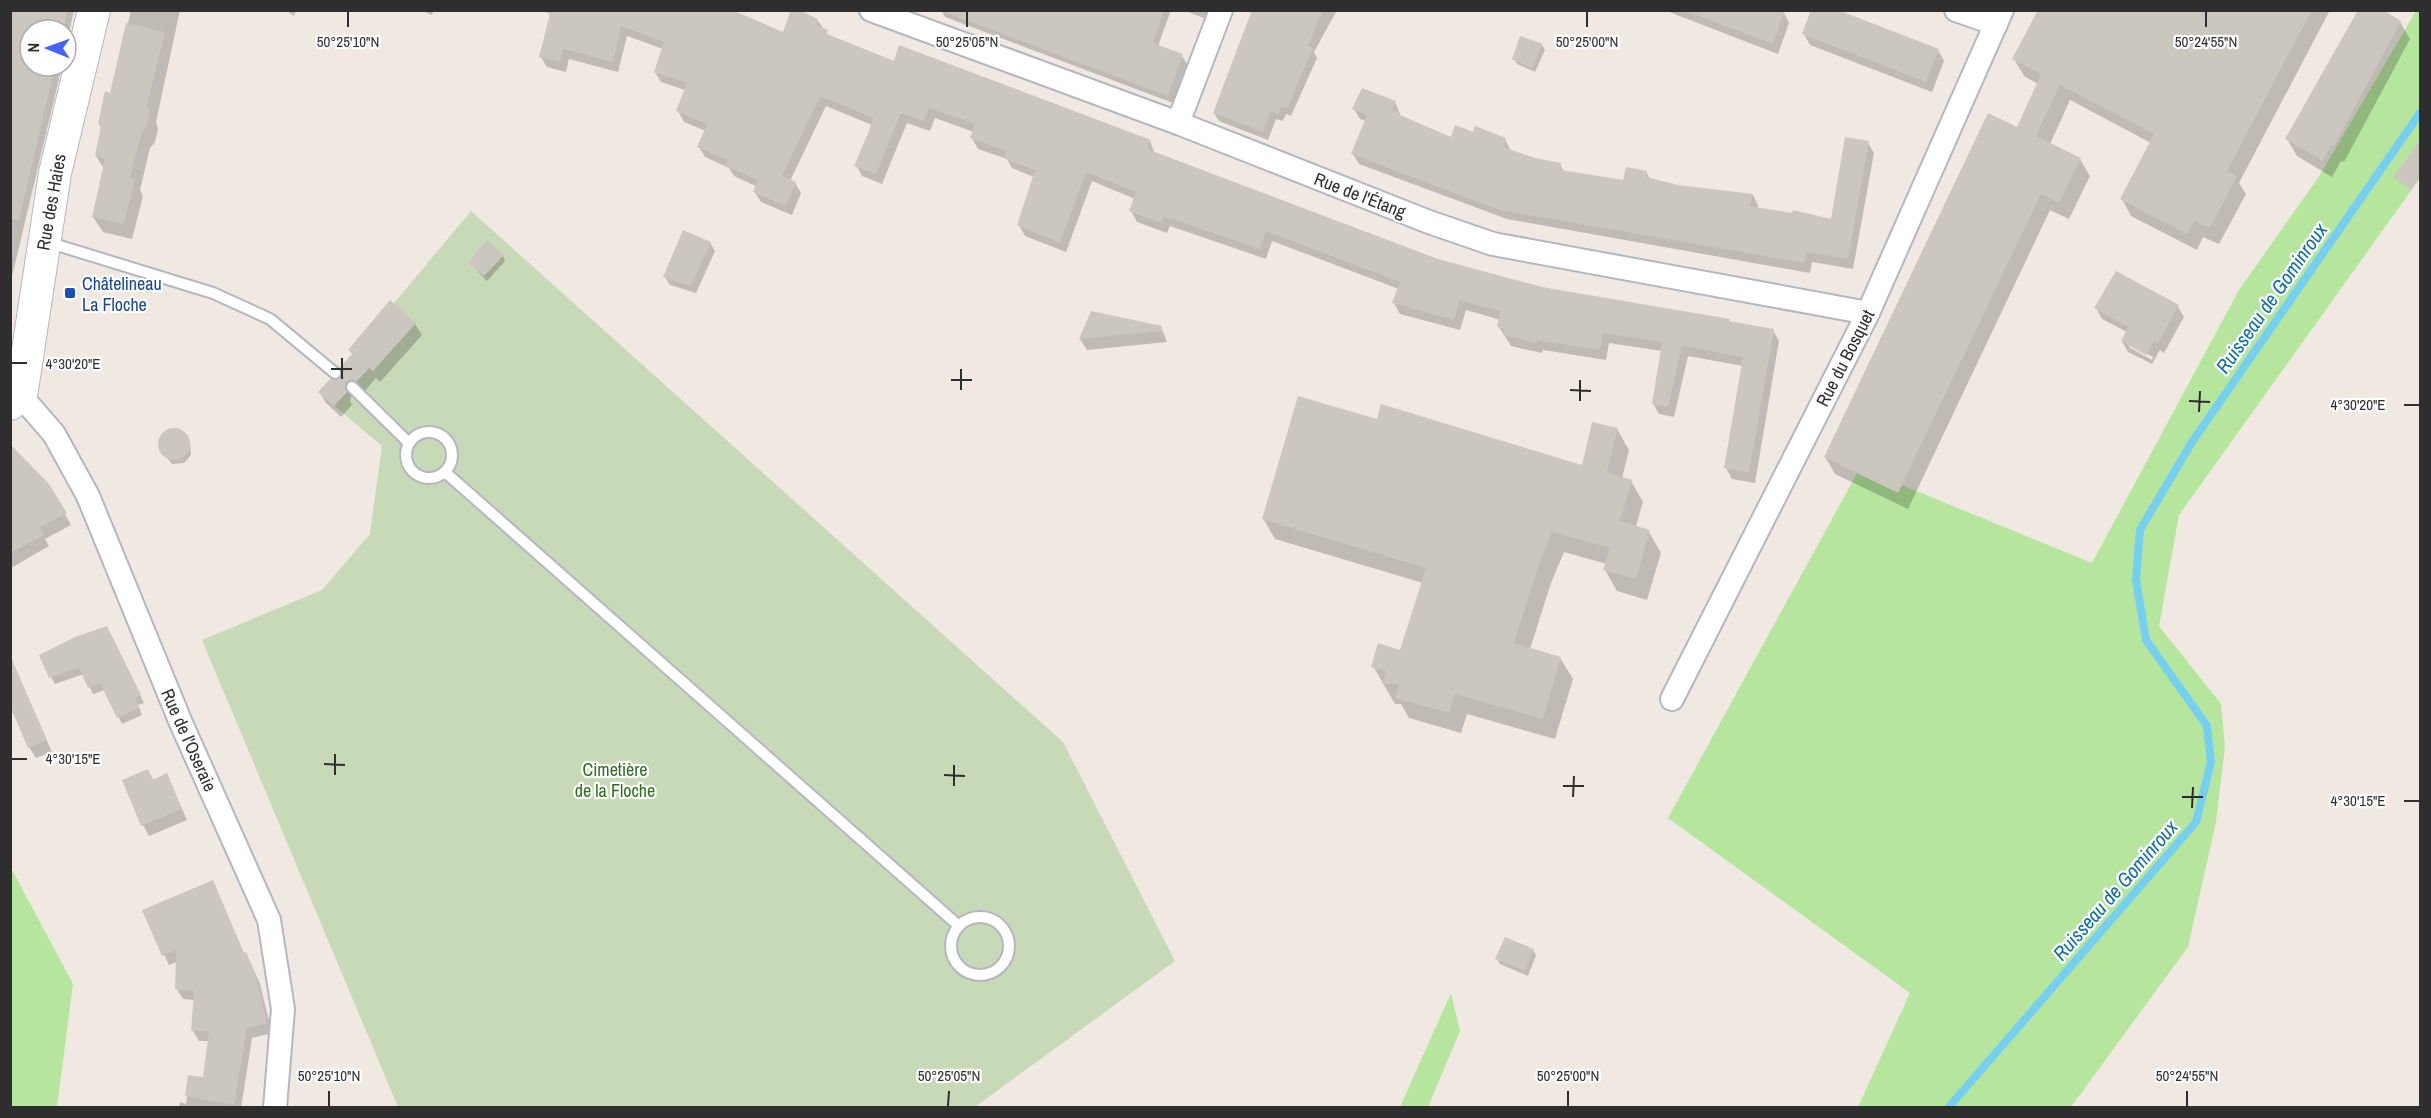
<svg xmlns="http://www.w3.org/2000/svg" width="2431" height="1118" viewBox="0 0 2431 1118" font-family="'Archivo Narrow',sans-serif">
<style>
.green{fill:#b6e59e}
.cemetery{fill:#c8d9b8}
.shadow{fill:#0003;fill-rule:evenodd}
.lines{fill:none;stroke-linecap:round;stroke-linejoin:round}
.stream{stroke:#75cff0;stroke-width:8}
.building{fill:#cbc7bf}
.lane-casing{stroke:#b4b7c1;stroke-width:14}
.street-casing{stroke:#b4b7c1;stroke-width:26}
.secondary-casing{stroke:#b4b7c1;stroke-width:34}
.lane{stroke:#fff;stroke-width:10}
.street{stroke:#fff;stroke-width:22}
.secondary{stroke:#fff;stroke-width:32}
.ticks{fill:none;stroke:#2e2e2e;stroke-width:2}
.transit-dot{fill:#1a4fb4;stroke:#fff;stroke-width:2}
.labels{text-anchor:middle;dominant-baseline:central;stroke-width:4.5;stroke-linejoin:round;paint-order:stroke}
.street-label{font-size:18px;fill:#2e2e2e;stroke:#fff}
.transit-label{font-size:18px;fill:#164399;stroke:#fff;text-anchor:start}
.park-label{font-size:18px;fill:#2c6e1b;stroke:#fff}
.water-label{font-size:20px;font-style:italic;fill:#0d6fa3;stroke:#fff}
.ticks-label{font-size:15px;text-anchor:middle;fill:#2e2e2e;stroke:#fff;stroke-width:4.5;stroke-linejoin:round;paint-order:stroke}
</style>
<rect width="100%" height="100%" fill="#efe9e1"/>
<g class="green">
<path d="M2416 11H2420V178L2179 515 2159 626 2221 704 2225 747 2216 822 2188 947 2071 1107H1858L1910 993 1668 818 1860 468 2092 563 2239 290 2320 175Z"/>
<path d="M11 868 73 984 57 1107H11Z"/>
<path d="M1451 993 1460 1031 1428 1107H1400Z"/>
</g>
<path class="cemetery" d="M471 211 1063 742 1175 961 975 1107H398L202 640 322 590 370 534 382 446 319 393Z"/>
<g class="shadow">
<path d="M10 10H74L66 47V30H30V66H62L10 285Z"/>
<path d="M131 10H180L156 122 158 129 155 142 150 148 140 190 143 196 132 239 103 232 93 217 104 169 96 156 102 129 99 124 111 95Z"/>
<path d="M285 10H296L294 16Z"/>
<path d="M420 10H434L432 15Z"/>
<path d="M541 10H729L783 34 817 20 830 37 894 63 1150 141 1155 154 1437 260 1542 288 1729 320 1731 323 1773 330 1779 341 1755 483 1732 479 1726 468 1743 366 1688 356 1674 417 1659 414 1653 403 1662 351 1609 343 1606 360 1543 350 1542 353 1511 346 1499 327 1500 320 1487 316 1466 310 1460 330 1400 314 1394 303 1399 289 1272 241 1266 259 1170 226 1167 233 1137 222 1131 211 1135 199 1092 181 1066 252 1025 236 1019 225 1034 177 1012 168 1007 159 978 149 972 138 974 132 935 118 930 131 907 123 882 184 862 176 856 165 872 125 826 106 790 181 795 183 801 193 792 215 761 202 754 191 756 186 734 176 729 168 705 157 699 147 706 131 684 122 678 111 685 90 661 82 655 72 663 49 627 36 618 72 569 59 566 72 547 67 540 56 552 15Z"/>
<path d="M941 10H1171L1158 46 1182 56 1187 64 1173 103 945 17Z"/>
<path d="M1183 10H1207L1204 18Z"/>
<path d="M1253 10H1337L1314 52 1317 58 1291 116 1286 114 1283 121 1276 119 1268 140 1219 121 1214 113Z"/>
<path d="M1664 10H1778L1784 13 1789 23 1778 54Z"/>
<path d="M2039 10H2330L2239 183 2246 194 2219 244 2203 237 2197 250 2131 216 2122 199 2151 143 2070 100 2050 144 2080 159 2090 176 2069 219 2050 210 1908 509 1835 474 1825 457 2018 129 2038 84 2024 76 2014 59Z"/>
<path d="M2400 22 2410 39 2344 162 2341 161 2332 177 2297 156 2287 139Z"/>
<path d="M1804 34 1938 50 1944 61 1932 92 1810 45Z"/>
<path d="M1542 45 1545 50 1535 72 1517 64 1514 58Z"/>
<path d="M1395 102 1401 117 1452 138 1474 134 1505 139 1511 151 1534 160 1560 164 1565 173 1625 182 1646 172 1650 179 1678 186 1753 195 1758 205 1757 209 1832 221 1868 143 1874 153 1853 269 1812 262 1810 273 1507 219 1359 164 1353 154 1366 121 1360 119 1354 109Z"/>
<path d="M710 243 715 251 696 293 670 285 665 277Z"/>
<path d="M503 256 505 261 487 281 470 263Z"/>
<path d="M2178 307 2184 317 2164 353 2160 350 2152 364 2128 352 2122 341 2127 332 2102 319 2096 308ZM2129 344 2153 357 2152 360 2129 347Z"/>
<path d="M1092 313 1161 327 1167 342 1087 350 1080 339Z"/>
<path d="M415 324 422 335 380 382 376 378 364 392 352 394 350 401 352 405 341 417 326 403 320 392 343 378 353 355 350 350Z"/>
<path d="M1378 421 1583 467 1617 429 1629 450 1622 478 1631 481 1643 502 1636 526 1649 532 1661 553 1647 600 1617 591 1605 570 1607 564 1564 552 1551 583 1530 649 1560 658 1573 679 1555 739 1467 714 1461 733 1409 718 1401 704H1395L1373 666 1400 652 1423 583 1275 539 1263 518Z"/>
<path d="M166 430H178L190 443 191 455 184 463 172 464 160 450V439Z"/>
<path d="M10 452 48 485 71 525 45 539 49 546 11 568Z"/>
<path d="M110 635 144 703 138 705 142 715 122 724 105 690 93 694 84 674 55 684 51 677Z"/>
<path d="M24 690 52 752 36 758 29 747Z"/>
<path d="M148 771 154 781 167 775 187 820 149 836 143 825Z"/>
<path d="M144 911 245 954 251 964 260 984 272 1033 252 1038 241 1108H179L180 1102 186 1104 190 1077 204 1079 209 1041H199L193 1031 195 1000 183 999 177 989V962L169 965Z"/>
<path d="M1533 950 1536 955 1528 976 1500 964 1497 959Z"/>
</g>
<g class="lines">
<path class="stream" d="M1948 1108 2196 822 2211 762 2207 726 2146 640 2136 580 2140 530 2192 442 2420 113"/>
</g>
<g class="building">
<path d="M10 10H68L63 30H30V66H55L19 220 10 219Z"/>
<path d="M551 10H732L783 32 791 10H799L818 19 816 25 828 30 827 34 894 61 899 45 1151 140 1147 149 1438 259 1542 287 1730 319 1729 321 1774 329 1749 473 1724 468 1743 357 1682 346 1668 407 1652 404 1662 342 1603 333 1600 350 1537 340V343L1503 335 1504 329 1497 327 1500 311 1480 306 1460 300 1454 320 1392 303 1400 282 1266 231 1260 249 1164 216 1161 223 1129 211 1136 192 1086 172 1060 243 1017 225 1035 170 1004 158 1007 151 970 138 975 124 929 108 924 121 901 113 876 174 854 166 869 131 873 118 820 96 782 176 796 182 786 206 753 192 757 180 726 166 728 160 697 147 707 124 676 111 687 83 654 72 664 42 621 26 613 62 563 49 560 62 539 57Z"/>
<path d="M948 10H1164L1153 43 1183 54 1168 96 947 13Z"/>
<path d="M1252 10H1323L1308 46 1313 48 1287 108 1281 106 1279 114 1271 111 1263 132 1213 113Z"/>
<path d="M1688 10H1785L1773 44 1688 12Z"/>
<path d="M1811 10H1838L1939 49 1926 82 1802 34Z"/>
<path d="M2038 10H2312L2227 171 2237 176 2210 228 2194 221 2187 234 2120 199 2154 134 2060 85 2036 136 2081 158 2059 203 2041 194 1898 493 1824 457 1988 113 2017 127 2041 74 2012 59Z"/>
<path d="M2358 10H2383L2401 21 2334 146 2331 145 2323 161 2285 139Z"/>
<path d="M126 23 165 32 147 105 150 112 147 126 142 131 130 178 135 179 124 224 92 217 105 159 95 156 101 125 98 124 105 91 110 93Z"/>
<path d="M1520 36 1543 44 1532 68 1512 59Z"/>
<path d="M1362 88 1396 101 1392 110 1400 113V115L1451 137 1455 125 1473 132 1475 126 1506 138 1503 147 1535 158 1561 163V170L1623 180 1626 167 1647 171 1646 177 1678 185 1753 194 1750 206 1792 213 1793 210 1831 219 1845 137 1869 141 1848 259 1807 252 1805 263 1500 210 1351 154 1367 115 1352 109Z"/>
<path d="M2421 139V177L2411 190 2393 177Z"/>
<path d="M683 230 711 242 691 286 663 277Z"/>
<path d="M487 240 504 255 484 276 468 263Z"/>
<path d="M2116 271 2179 305 2158 343 2154 341 2146 355 2121 341 2128 327 2094 308Z"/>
<path d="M390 300 416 323 373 371 369 368 357 381 351 380 346 382 345 388 347 392 334 406 318 392 330 379 337 380 341 377 340 368 353 354 348 350Z"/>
<path d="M1091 311 1162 326V331L1079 339Z"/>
<path d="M1298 396 1377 419 1381 404 1582 465 1592 422 1618 428 1607 472 1632 480 1620 521 1650 530 1636 579 1603 570 1610 548 1552 532 1540 561 1514 643 1561 657 1543 719 1455 694 1449 713 1395 698 1399 684H1382L1386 671 1371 667 1378 643 1400 650 1426 568 1262 519Z"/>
<circle cx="174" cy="444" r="16"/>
<path d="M10 444 49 484 67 513 40 527 44 535 10 553Z"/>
<path d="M107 626 141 695 135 698 139 708 117 718 100 683 88 688 79 668 49 678 39 655 75 637Z"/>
<path d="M10 655 47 740 28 748 10 706Z"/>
<path d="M148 769 153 780 167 773 182 809 141 826 122 780Z"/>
<path d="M213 880 244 953 246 952 255 973 267 1023 247 1028 234 1105 185 1096 188 1075 203 1077 209 1031H191L194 991 175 989 176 950 162 956 142 910Z"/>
<path d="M1505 937 1534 949 1525 971 1495 959Z"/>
</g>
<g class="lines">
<g class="lane-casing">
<g id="lane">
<path d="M47 242 213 293 270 319 335 373"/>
<path d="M352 387 409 443"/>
<circle cx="429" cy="455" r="23"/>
<path d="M445 472 959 926"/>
<circle cx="980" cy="946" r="29"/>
</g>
</g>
<g class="street-casing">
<g id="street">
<path d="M871 10 1178 123 1429 222 1493 244 1868 313"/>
<path d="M1956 10 1996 24"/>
<path d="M1178 123 1221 10"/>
<path d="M21 396 54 434 88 496 181 723 269 920 283 1009 275 1108"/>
<path d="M1672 699 1868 313 2002 10"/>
</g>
</g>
<g class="secondary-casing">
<path id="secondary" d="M10 404 21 396 55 173 94 10"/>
</g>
<use href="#lane" class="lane"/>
<use href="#street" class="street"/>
<use href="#secondary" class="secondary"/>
</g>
<path class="ticks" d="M348 27V12M967 27V12M1587 27V12M2206 27V12M12 363H27M331 369H352M342 379V358M951 380H972M961 390V369M1570 390 1591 391M1580 401V380M2189 401 2210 402M2404 405H2419M2199 412 2200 391M12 759H27M324 764 345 765M335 775V754M944 775 965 776M954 786V765M1563 786H1584M1573 797 1574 776M2182 797H2203M2404 801H2419M2192 808 2193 787M329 1106V1091M948 1106 949 1091M1568 1106V1091M2187 1106V1091"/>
<rect class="transit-dot" x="64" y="287" width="12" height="12" rx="3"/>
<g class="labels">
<g class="street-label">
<text transform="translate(1360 195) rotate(21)">Rue de l'Étang</text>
<text transform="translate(51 202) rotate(-80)">Rue des Haies</text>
<text transform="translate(1845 358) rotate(-63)">Rue du Bosquet</text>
<text transform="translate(189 740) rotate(66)">Rue de l'Oseraie</text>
</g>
<g class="transit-label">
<text x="82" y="283">Châtelineau<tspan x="82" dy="21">La Floche</tspan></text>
</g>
<g class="park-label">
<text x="615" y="769">Cimetière<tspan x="615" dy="21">de la Floche</tspan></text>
</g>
<g class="water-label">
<text transform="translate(2271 298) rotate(-55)">Ruisseau de Gominroux</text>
<text transform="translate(2115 890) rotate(-49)">Ruisseau de Gominroux</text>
</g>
</g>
<g class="ticks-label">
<text x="348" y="47">50°25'10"N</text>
<text x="967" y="47">50°25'05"N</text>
<text x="1587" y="47">50°25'00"N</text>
<text x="2206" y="47">50°24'55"N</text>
<text x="73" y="369">4°30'20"E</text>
<text x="2358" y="410">4°30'20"E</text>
<text x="73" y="764">4°30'15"E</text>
<text x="2358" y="806">4°30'15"E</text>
<text x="329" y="1081">50°25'10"N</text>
<text x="949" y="1081">50°25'05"N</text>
<text x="1568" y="1081">50°25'00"N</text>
<text x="2187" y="1081">50°24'55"N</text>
</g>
<rect width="2431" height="1118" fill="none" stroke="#2e2e2e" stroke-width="24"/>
<g transform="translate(48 48) rotate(271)"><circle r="28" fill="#ffffff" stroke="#ababab" stroke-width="1.5"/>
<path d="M0-4.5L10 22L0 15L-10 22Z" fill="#4264fb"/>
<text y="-9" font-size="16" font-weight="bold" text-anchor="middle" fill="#2e2e2e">N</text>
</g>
</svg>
